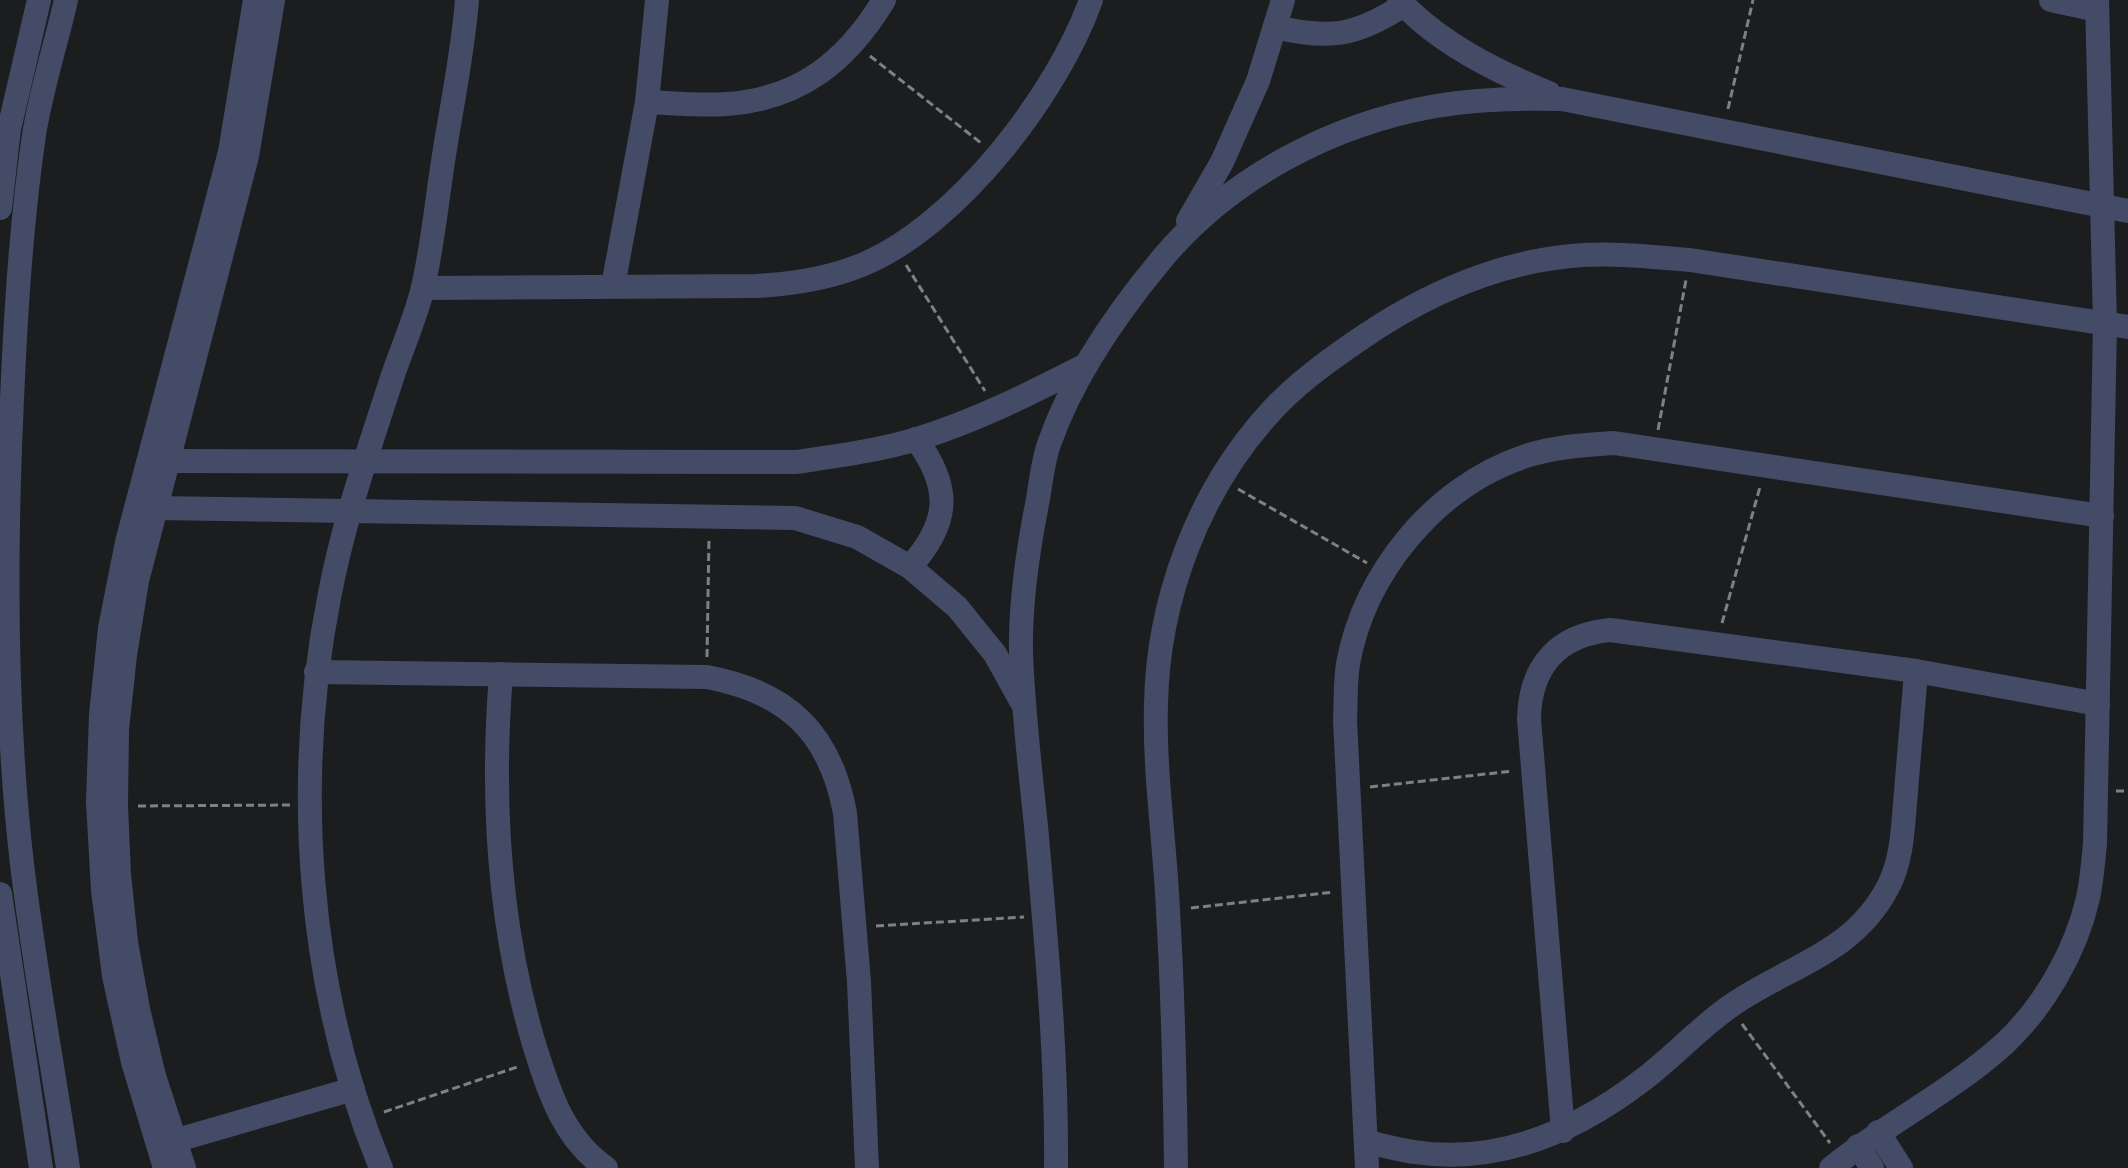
<svg xmlns="http://www.w3.org/2000/svg" width="2128" height="1168" viewBox="0 0 2128 1168" font-family="'Golos Text',sans-serif">
<style>
.lines{fill:none;stroke-linecap:round;stroke-linejoin:round}
.path{stroke:#7f8081;stroke-width:3;stroke-dasharray:8 4;stroke-linecap:butt}
.minor{stroke:#434b67;stroke-width:24}
</style>
<rect width="100%" height="100%" fill="#1c1d1f"/>
<g class="lines">
<g class="path">
<path d="M870 56 981 143"/>
<path d="M1728 109 1753 0"/>
<path d="M906 265 985 391"/>
<path d="M1658 430 1686 280"/>
<path d="M1238 489 1367 563"/>
<path d="M1722 623 1760 487"/>
<path d="M707 657 709 537"/>
<path d="M1370 787 1513 771"/>
<path d="M2116 791H2128"/>
<path d="M138 806 290 805"/>
<path d="M1191 908 1334 892"/>
<path d="M876 926 1024 917"/>
<path d="M1742 1024 1830 1143"/>
<path d="M384 1112 520 1066"/>
</g>
<g class="minor">
<path d="M66 0C56 44 41 90 34 135 19 238 14 344 10 448 5 586 6 726 22 864 34 965 53 1067 68 1168"/>
<path d="M1399 0C1439 43 1495 71 1549 93"/>
<path d="M2051 0 2097 10"/>
<path d="M1275 27C1330 40 1356 36 1404 5"/>
<path d="M647 102C673 103 700 106 727 104 800 99 847 61 884 0"/>
<path d="M0 208 9 129 39 0"/>
<path d="M1188 221 1222 162 1258 81 1283 0"/>
<path d="M613 286 647 102 657 0"/>
<path d="M423 288 756 286C793 284 829 279 864 264 958 224 1057 95 1091 0"/>
<path d="M168 461 796 462C836 456 877 451 917 439 976 421 1031 393 1086 365"/>
<path d="M155 508 795 518 857 537 910 567 957 607 995 654 1021 701"/>
<path d="M910 567C950 522 952 488 916 439"/>
<path d="M316 672 707 677C787 692 830 732 845 813L859 982 867 1168"/>
<path d="M501 674C491 799 498 923 534 1044 549 1092 563 1138 606 1168"/>
<path d="M0 894 41 1168"/>
<path d="M1563 1131 1529 719C1530 666 1558 635 1610 630L1916 671 2098 704"/>
<path d="M1878 1132 1901 1168"/>
<path d="M1367 1142C1382 1145 1398 1150 1414 1152 1499 1165 1578 1130 1644 1079 1674 1056 1700 1027 1732 1005 1790 965 1853 954 1888 887 1903 859 1903 823 1906 792 1909 752 1913 712 1916 671"/>
<path d="M160 1145 353 1089"/>
<path d="M1858 1146 1872 1168"/>
<path d="M165 1168 133 1062 114 976 103 890 98 802 101 715 110 628 127 542 230 152 255 0"/>
<path d="M184 1168 154 1076 138 1009 126 942 119 874 116 806 117 730 125 655 137 581 247 156 273 0"/>
<path d="M381 1168C307 989 292 782 330 593 344 520 369 449 392 378 402 348 416 317 423 287 433 244 437 199 444 155 452 104 463 52 467 0"/>
<path d="M1056 1168C1057 1054 1046 939 1036 826 1030 768 1023 710 1021 652 1020 601 1028 549 1038 499 1041 481 1043 461 1049 444 1072 378 1117 313 1161 260 1229 178 1332 124 1436 106 1478 99 1520 98 1562 99L2128 211"/>
<path d="M1176 1168C1175 1082 1173 996 1168 911 1165 842 1154 773 1156 704 1158 601 1197 495 1266 417 1292 387 1325 363 1357 341 1423 295 1501 260 1583 255 1619 253 1654 257 1690 260L2128 327"/>
<path d="M1367 1168 1345 720C1346 702 1345 682 1348 664 1364 573 1435 487 1523 457 1552 447 1583 445 1614 443L2102 516"/>
<path d="M1831 1168C1886 1124 1951 1092 2004 1044 2044 1007 2076 951 2088 898 2092 880 2093 862 2095 844L2105 324 2097 0"/>
</g>
</g>
</svg>
